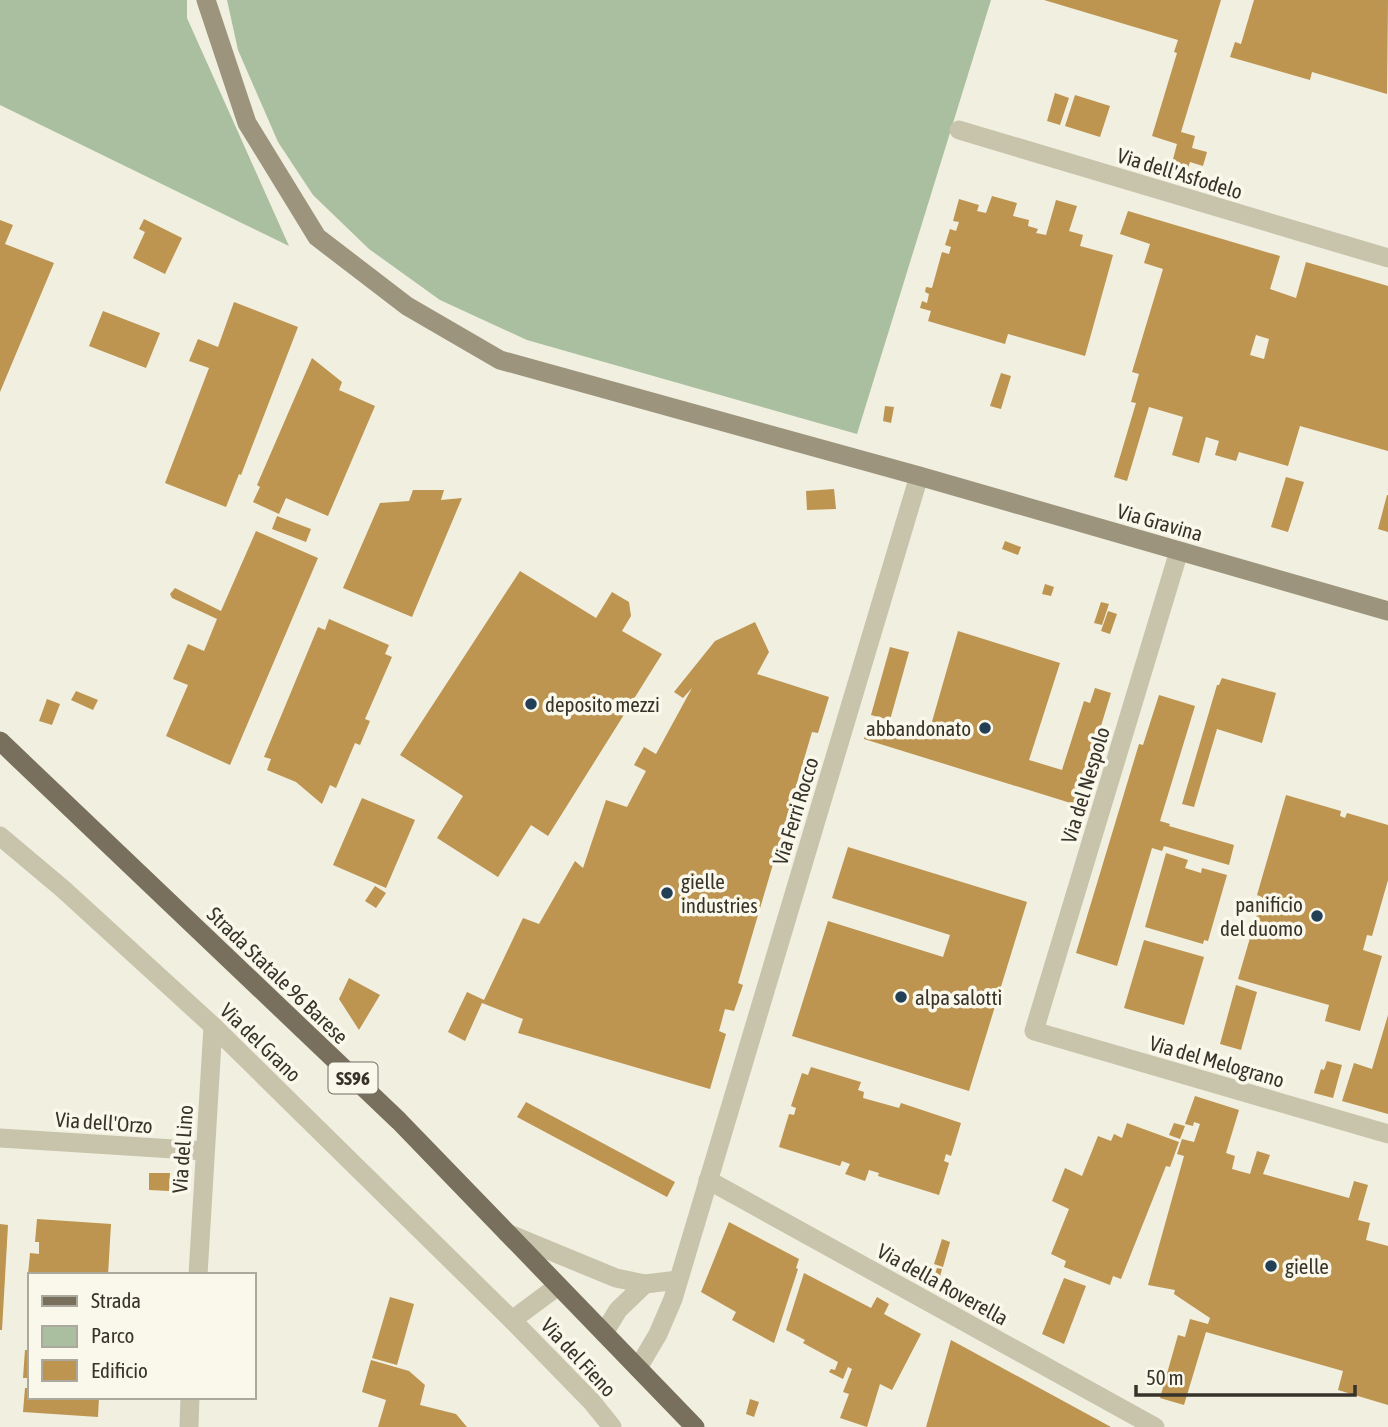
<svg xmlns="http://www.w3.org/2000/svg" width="1388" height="1427" viewBox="0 0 1388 1427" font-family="'Asap Condensed',sans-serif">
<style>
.green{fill:#a9bf9f}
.building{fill:#bd9450;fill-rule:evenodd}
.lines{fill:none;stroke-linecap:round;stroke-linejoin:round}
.minor{stroke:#c8c4ab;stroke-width:19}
.secondary{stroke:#9c947d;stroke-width:19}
.primary{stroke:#78705c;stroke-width:19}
.poi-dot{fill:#223f56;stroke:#f9f8eb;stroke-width:2.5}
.labels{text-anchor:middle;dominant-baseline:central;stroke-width:7;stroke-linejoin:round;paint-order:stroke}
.shield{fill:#f9f8eb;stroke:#716e64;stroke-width:2}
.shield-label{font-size:19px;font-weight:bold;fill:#37332a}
.street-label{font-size:21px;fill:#37332a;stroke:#f9f8eb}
.poi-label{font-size:21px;fill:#37332a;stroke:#f9f8eb;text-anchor:start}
</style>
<rect width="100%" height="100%" fill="#f1efdf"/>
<g class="green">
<path d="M0 0H187V18L289 246 0 105Z"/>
<path d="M227 0H991L857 434 527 340 440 300 369 249 313 195 278 142 238 50Z"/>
</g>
<g class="building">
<path d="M1044 0H1221L1181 132 1195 136 1192 148 1207 152 1203 166 1190 162 1188 168 1172 163 1177 144 1152 136 1177 53 1174 52 1178 40Z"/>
<path d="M1254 0H1388L1387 94 1312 72 1310 80 1230 57 1235 42 1241 44Z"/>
<path d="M1055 93 1069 98 1060 125 1047 121Z"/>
<path d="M1075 95 1110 106 1100 137 1065 126Z"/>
<path d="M992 196 1017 203 1013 216 1029 220 1028 226 1038 229 1036 233 1046 235 1056 200 1077 206 1069 231 1083 235 1080 246 1113 255 1085 356 1008 334 1005 344 928 321 931 311 920 308 922 301 927 303 929 294 925 292 926 287 932 288 942 252 949 254 951 247 945 245 950 229 956 231 959 222 953 221 959 199 979 205 977 211 986 213Z"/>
<path d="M1128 211 1280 256 1270 289 1296 298 1306 262 1388 286V451L1300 426 1288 466 1239 452 1236 461 1215 455 1219 441 1206 437 1199 463 1172 455 1183 417 1149 407 1127 481 1114 477 1136 403 1131 402 1139 374 1132 372 1163 269 1144 263 1150 244 1120 234ZM1256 335 1269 339 1264 359 1250 355Z"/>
<path d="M144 219 182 238 165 274 133 258 145 232 139 229Z"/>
<path d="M0 220 13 225 5 244 54 263 0 392Z"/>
<path d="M234 302 298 327 241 475 239 474 226 507 165 483 209 368 189 361 198 339 218 347Z"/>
<path d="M103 311 160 333 146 368 89 346Z"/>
<path d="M312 358 342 382 339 390 375 406 328 516 286 498 279 514 253 502 260 487 257 485Z"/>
<path d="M1001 373 1011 376 1001 409 990 406Z"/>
<path d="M885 406 894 407 891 423 883 421Z"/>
<path d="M1286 477 1304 482 1288 532 1271 527Z"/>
<path d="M834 489 836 509 807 510 806 491Z"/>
<path d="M413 490H444L441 500 462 498 412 617 343 588 380 503 409 501Z"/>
<path d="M1387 495H1388V532L1378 529Z"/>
<path d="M277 516 311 529 306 542 272 529Z"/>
<path d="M256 531 318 558 230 765 166 736 188 685 173 679 188 644 204 651 217 619 172 598 170 594 175 588 221 611Z"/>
<path d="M1005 541 1021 547 1018 555 1002 549Z"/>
<path d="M520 571 596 618 612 592 629 602 631 616 622 631 662 654 548 836 531 825 498 877 437 838 463 796 400 755Z"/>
<path d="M1045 584 1054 587 1051 596 1042 594Z"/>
<path d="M1101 602 1109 604 1102 625 1094 623Z"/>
<path d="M1108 611 1117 614 1110 634 1101 631Z"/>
<path d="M329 619 389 645 385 654 392 657 365 719 370 721 360 745 355 743 336 788 330 785 322 804 296 782 267 770 271 759 264 757 318 627 325 630Z"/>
<path d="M755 622 769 652 757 674 829 697 818 733 812 732 738 983 743 985 734 1011 725 1009 719 1031 726 1034 710 1089 518 1033 523 1019 482 1003 465 1041 448 1032 467 992 484 1000 523 918 539 924 575 861 583 868 606 800 627 807 646 771 634 765 644 747 656 754 692 688 683 698 674 692 715 641Z"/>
<path d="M958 631 1060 663 1029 760 1062 770 1084 701 1090 703 1095 688 1111 693 1077 805 864 739 868 724 927 739Z"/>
<path d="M890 647 909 652 890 720 871 715Z"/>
<path d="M1222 678 1276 693 1262 743 1217 729 1194 807 1182 804 1217 685H1219Z"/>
<path d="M76 691 98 700 93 710 71 700Z"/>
<path d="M1159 695 1195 706 1160 821 1170 824 1169 826 1234 845 1229 865 1164 846 1162 851 1152 848 1117 966 1076 953 1139 744 1143 745Z"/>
<path d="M47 699 60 704 52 725 39 721Z"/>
<path d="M1286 795 1341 811 1340 816 1345 818 1347 813 1388 825V880L1372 936 1367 935 1363 950 1382 956 1360 1031 1325 1021 1329 1005 1238 979 1262 897 1257 895Z"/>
<path d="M362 798 415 820 386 888 333 865Z"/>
<path d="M848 847 1027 902 969 1091 792 1036 828 921 943 957 950 935 832 898Z"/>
<path d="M1166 853 1188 860 1185 868 1201 873 1202 868 1227 875 1208 941 1204 940 1203 944 1145 927Z"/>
<path d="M375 886 386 893 376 908 365 901Z"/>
<path d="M1144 940 1204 957 1184 1025 1124 1008Z"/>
<path d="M349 978 380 995 359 1030 339 999Z"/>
<path d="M1236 985 1257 992 1241 1050 1220 1044Z"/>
<path d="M1388 1015V1114L1342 1101 1354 1063 1372 1069Z"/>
<path d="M1327 1061 1342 1065 1333 1098 1314 1093 1321 1069 1324 1070Z"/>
<path d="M811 1067 861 1082 858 1090 864 1092 863 1098 899 1108 901 1103 961 1123 951 1156 946 1154 944 1161 949 1163 939 1195 878 1176 879 1173 869 1170 865 1181 845 1174 850 1164 842 1161 840 1166 779 1147 789 1114 794 1115 796 1108 791 1106 802 1073 808 1075Z"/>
<path d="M1195 1096 1239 1110 1226 1153 1235 1156 1232 1169 1250 1174 1257 1151 1270 1155 1263 1174 1349 1198 1354 1181 1368 1185 1358 1220 1370 1223 1366 1240 1388 1246V1405L1338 1390 1343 1371 1206 1332 1184 1405 1160 1398 1178 1335 1185 1337 1190 1319 1208 1324 1210 1318 1174 1294 1175 1290 1148 1285 1184 1156 1177 1154 1182 1139 1194 1142 1200 1124 1194 1122 1193 1126 1185 1124Z"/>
<path d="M526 1102 675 1182 667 1197 517 1117Z"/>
<path d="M1127 1123 1179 1142 1170 1167 1166 1166 1121 1279 1113 1276 1110 1285 1064 1267 1066 1261 1051 1254 1069 1209 1052 1201 1065 1168 1082 1176 1098 1136 1111 1141 1114 1134 1122 1138Z"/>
<path d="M1174 1123 1185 1126 1180 1139 1169 1135Z"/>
<path d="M149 1173H170L169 1191 149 1190Z"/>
<path d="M37 1219 111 1224 108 1275H28L30 1253 39 1254V1242H35Z"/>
<path d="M729 1222 799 1259 796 1268 798 1269 774 1343 732 1320 736 1312 701 1292Z"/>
<path d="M0 1224 8 1225 2 1330H0Z"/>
<path d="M942 1239 950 1242 943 1267 934 1264Z"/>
<path d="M937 1268 942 1269 939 1280 934 1277Z"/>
<path d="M804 1273 871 1308 877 1297 889 1304 884 1314 921 1334 892 1390 880 1384 867 1427 840 1418 849 1394 843 1392 852 1369 848 1367 843 1379 829 1372 831 1369 835 1370 838 1362 803 1343 805 1340 786 1330Z"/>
<path d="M1064 1278 1086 1286 1064 1344 1042 1334Z"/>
<path d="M390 1297 414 1304 397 1365 372 1358Z"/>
<path d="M951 1340 1111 1427H926Z"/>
<path d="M25 1350H30V1378H23Z"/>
<path d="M371 1360 409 1371 425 1385 420 1405 456 1414 467 1427H378L386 1400 362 1392Z"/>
<path d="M25 1388H30V1397H99L98 1417 23 1412Z"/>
<path d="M750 1399 759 1402 754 1417 746 1414Z"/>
</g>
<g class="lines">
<g class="minor">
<path d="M959 130 1388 258"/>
<path d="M1179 551 1034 1031 1388 1134"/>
<path d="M0 836 63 889 213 1026 512 1320 592 1402 612 1427"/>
<path d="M0 1138 205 1151"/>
<path d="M708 1180 1155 1427"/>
<path d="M507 1233 616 1278 645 1284 678 1280"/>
<path d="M198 1275 213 1026"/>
<path d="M512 1320 558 1286"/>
<path d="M604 1333 618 1310 645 1284"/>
<path d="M638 1368 658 1334 673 1299 919 476"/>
<path d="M189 1427 190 1397"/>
</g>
<path class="secondary" d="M206 0 247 123 317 237 407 306 500 360 919 476 1388 611"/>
<path class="primary" d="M0 741 399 1121 695 1427"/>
</g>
<g class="poi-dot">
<circle cx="531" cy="704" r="7"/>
<circle cx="985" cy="728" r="7"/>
<circle cx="667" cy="893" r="7"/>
<circle cx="1317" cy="916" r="7"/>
<circle cx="901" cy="997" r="7"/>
<circle cx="1271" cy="1266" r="7"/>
</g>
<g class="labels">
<rect class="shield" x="328.5" y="1062.5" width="49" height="31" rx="5"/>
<g class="shield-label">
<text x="353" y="1078">SS96</text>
</g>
<g class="street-label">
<text transform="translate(1180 173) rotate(17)">Via dell'Asfodelo</text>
<text transform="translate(1160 522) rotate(16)">Via Gravina</text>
<text transform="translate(1085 785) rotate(-73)">Via del Nespolo</text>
<text transform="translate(795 811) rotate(-73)">Via Ferri Rocco</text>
<text transform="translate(278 975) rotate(44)">Strada Statale 96 Barese</text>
<text transform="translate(261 1042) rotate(44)">Via del Grano</text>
<text transform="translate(1217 1061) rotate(16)">Via del Melograno</text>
<text transform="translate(104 1122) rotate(4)">Via dell'Orzo</text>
<text transform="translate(182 1149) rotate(-86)">Via del Lino</text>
<text transform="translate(943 1284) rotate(29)">Via della Roverella</text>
<text transform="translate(579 1357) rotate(47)">Via del Fieno</text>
</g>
<g class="poi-label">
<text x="545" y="704">deposito mezzi</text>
<text x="971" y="728" text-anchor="end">abbandonato</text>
<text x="681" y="881">gielle<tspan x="681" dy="24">industries</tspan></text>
<text x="1303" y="904" text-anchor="end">panificio<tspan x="1303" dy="24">del duomo</tspan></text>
<text x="915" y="997">alpa salotti</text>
<text x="1285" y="1266">gielle</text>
</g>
</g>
<rect x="28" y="1273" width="228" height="126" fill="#f9f8eb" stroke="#aba99e" stroke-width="2"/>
<rect x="42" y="1296" width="35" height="10" fill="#78705c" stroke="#aba99e" stroke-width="2"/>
<text x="91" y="1308" font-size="21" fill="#37332a">Strada</text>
<rect x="42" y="1326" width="35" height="21" fill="#a9bf9f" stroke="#aba99e" stroke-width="2"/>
<text x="91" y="1343" font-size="21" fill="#37332a">Parco</text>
<rect x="42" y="1360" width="35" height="21" fill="#bd9450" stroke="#aba99e" stroke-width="2"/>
<text x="91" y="1378" font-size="21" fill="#37332a">Edificio</text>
<path d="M1136 1385v10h219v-10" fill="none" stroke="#37332a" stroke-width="3.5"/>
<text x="1146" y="1385" font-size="21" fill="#37332a" stroke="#f9f8eb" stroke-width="5" paint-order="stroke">50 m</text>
</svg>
